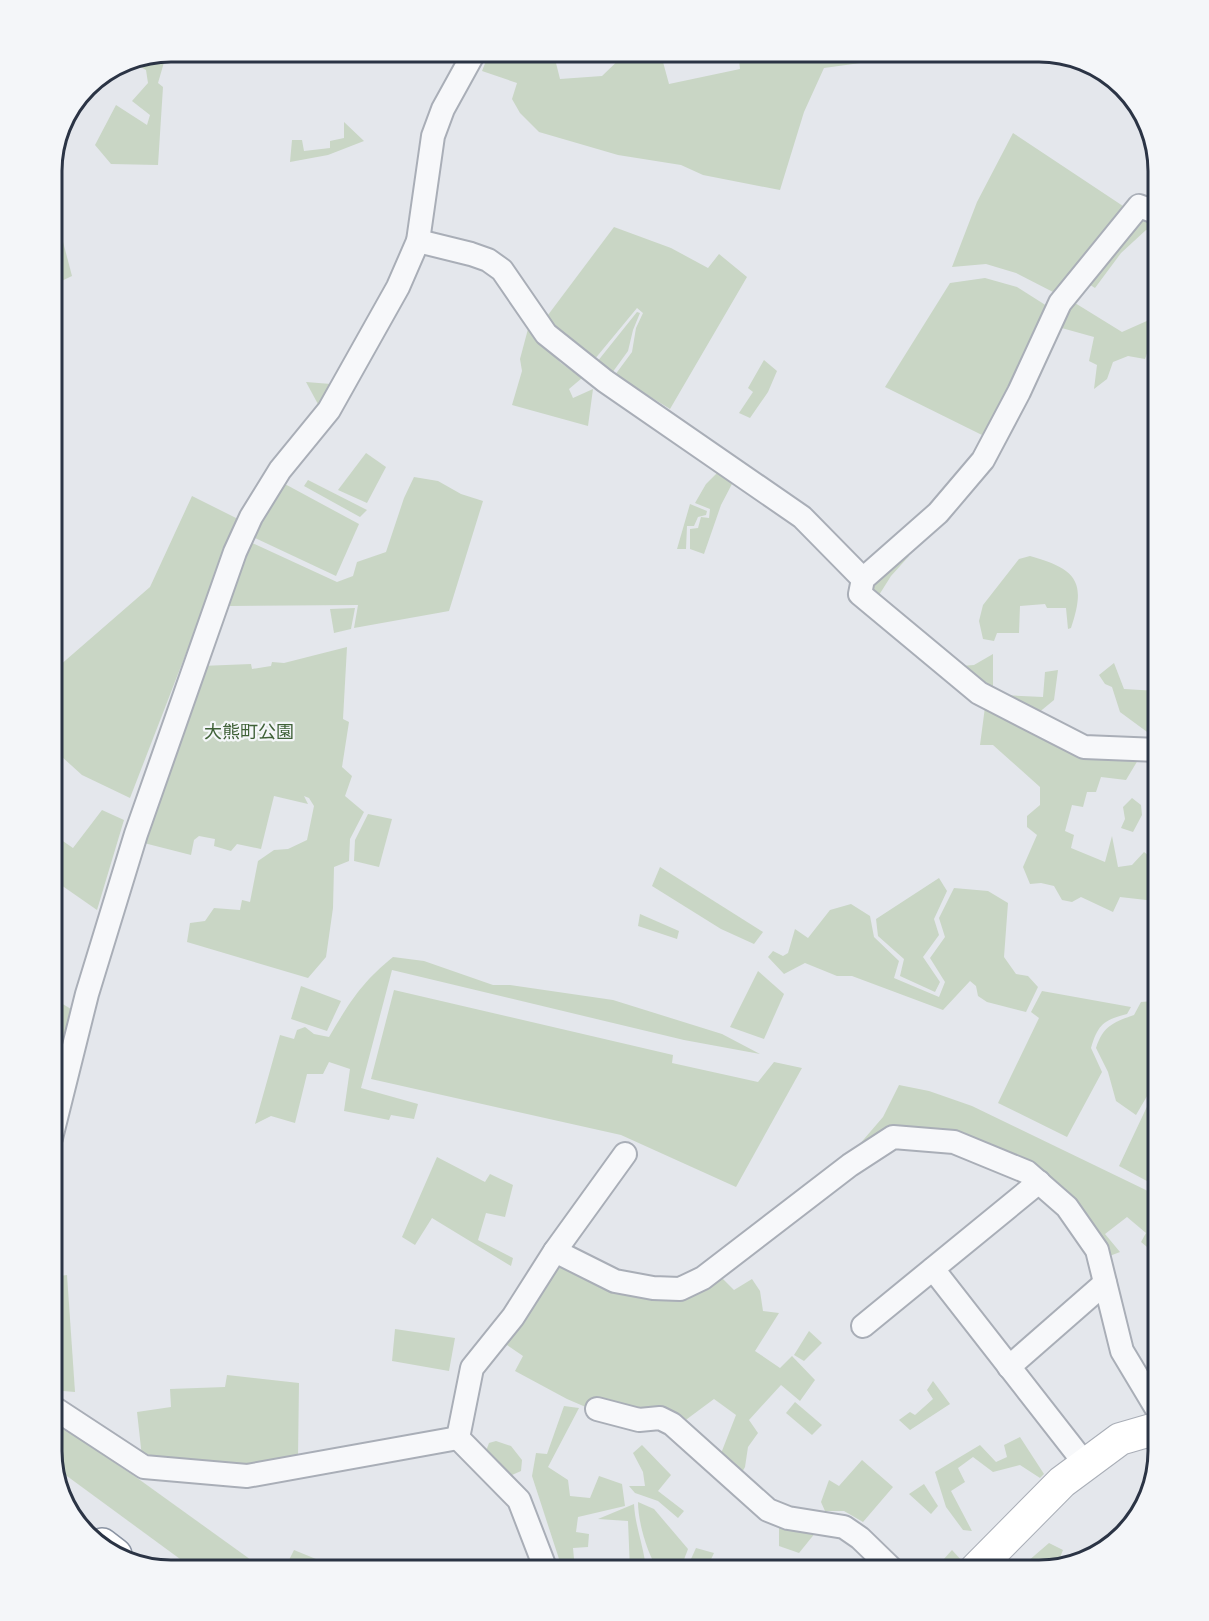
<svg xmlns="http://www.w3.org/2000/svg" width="1209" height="1621" viewBox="0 0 1209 1621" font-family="Jost,'Noto Sans JP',sans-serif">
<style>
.green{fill:#c9d6c5}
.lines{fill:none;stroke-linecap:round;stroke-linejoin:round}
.street-casing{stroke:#a9aeb7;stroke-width:26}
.secondary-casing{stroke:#a9aeb7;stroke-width:34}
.highway-casing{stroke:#8b94a3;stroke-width:36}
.street{stroke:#f7f8fa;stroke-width:22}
.secondary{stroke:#fff;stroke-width:32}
.highway{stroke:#fff;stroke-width:33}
.labels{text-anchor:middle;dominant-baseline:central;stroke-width:4.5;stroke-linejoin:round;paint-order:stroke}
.park-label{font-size:18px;fill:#3f6138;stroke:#f4f6f9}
.rim{fill:none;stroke:#2b3445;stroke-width:3}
</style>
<rect width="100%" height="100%" fill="#e4e7ec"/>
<g class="green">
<path d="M490 51H553L560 79 602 76 628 51H660L669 84 740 69 738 51H875V61L824 68 804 112 780 190 703 175 681 165 618 155 539 132 520 113 512 99 517 83 482 71Z"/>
<path d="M167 52 158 83 163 87 158 165 111 164 95 145 116 105 147 125 150 115 132 101 148 83 146 70 139 66 143 56Z"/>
<path d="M344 122 364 141 328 155 290 162 292 140H302L304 151 330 148V141L344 138Z"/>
<path d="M1013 133 1126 208 1053 292 1016 273 986 264 952 267 977 202Z"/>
<path d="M56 215 72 276 51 286V217Z"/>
<path d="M1144 217 1158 225V229L1146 230 1121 253 1095 288 1087 283Z"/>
<path d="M614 227 671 248 708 268 719 254 747 277 670 409 615 375 632 352 636 328 643 313 637 308 594 360 545 319Z"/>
<path d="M985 278 1017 287 1047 306 984 436 885 387 950 283Z"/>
<path d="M1075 303 1122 332 1158 316V322L1145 359 1128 356 1113 362 1107 379 1094 389 1097 365 1089 361 1094 337 1058 327 1066 310Z"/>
<path d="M637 312 640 313 633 330 628 351 612 373 597 362Z"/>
<path d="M528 329 561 363 582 378 569 389 573 398 593 389 588 426 512 405 522 371 520 359Z"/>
<path d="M764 360 777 371 768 392 750 418 739 413 753 392 748 388Z"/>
<path d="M306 382 331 384 319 406Z"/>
<path d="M366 453 386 467 367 503 338 490Z"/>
<path d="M721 469 733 482 721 505 704 554 690 549V529L698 528 701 517 709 518 710 509 695 503 706 484Z"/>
<path d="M414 477 438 481 461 494 483 501 449 611 354 628 358 605 228 606 250 542 337 582 353 576 357 562 386 552 404 498Z"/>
<path d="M308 480 367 510 360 517 304 486Z"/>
<path d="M283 483 359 524 336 576 253 537Z"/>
<path d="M192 496 238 519 130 798 82 775 51 747V673L150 587Z"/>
<path d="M690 504 707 511 706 515 698 517 694 526H687L686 549H677Z"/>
<path d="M905 550 909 556 891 576 879 595 896 612 863 589Z"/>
<path d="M1030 556C1076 569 1087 581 1071 628L1068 629 1066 608H1047L1045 604 1020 606 1019 633H997L994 641 983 639 979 621 983 605 1019 559Z"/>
<path d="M355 608 351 629 334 633 330 609Z"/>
<path d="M347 647 343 719 349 722 342 767 352 776 345 796 364 812 350 839 349 861 334 867 333 908 326 957 308 978 187 942 190 923 205 921 214 908 240 910 242 900 250 902 258 861 274 850 288 849 307 840 314 806 309 798 304 796 308 804 274 796 261 849 237 844 231 851 214 846 215 839 199 836 194 840 191 855 140 842 201 666 251 664 252 669 271 666 272 662 284 663Z"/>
<path d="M993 654V689L961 666 974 665Z"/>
<path d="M1114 663 1124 689 1158 691V740L1120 712 1112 687 1105 684 1099 675Z"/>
<path d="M1058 670 1054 700 1037 714 1003 695 1043 697 1045 672Z"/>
<path d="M985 707 1141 755 1126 780 1101 777 1096 792H1087L1083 807 1072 805 1065 831 1074 835 1071 848 1105 862 1112 836 1118 867 1132 865 1144 852 1158 863V891L1155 901 1120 897 1113 912 1081 897 1072 902 1062 900 1054 886 1041 883 1030 884 1023 867 1037 835 1027 827V816L1040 805V787L993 745H980Z"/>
<path d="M1132 798 1141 805 1142 815 1133 832 1121 828 1125 819 1123 807Z"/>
<path d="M102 810 124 820 97 910 51 878V833L73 848Z"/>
<path d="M368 814 392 819 379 867 354 861 355 840Z"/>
<path d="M660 867 763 932 754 944 721 929 652 886Z"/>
<path d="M939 878 947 891 934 919 939 935 923 957 940 982 935 992 900 976 904 959 878 936 876 919Z"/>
<path d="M954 888 988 891 1008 903 1004 957 1016 974 1028 976 1038 987 1026 1012 987 1002 978 996 976 986 970 981 943 1010 852 976H837L805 963 784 974 768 957 773 951 783 956 788 953 795 929 808 938 830 910 851 904 870 916 874 937 899 961 894 978 939 997 945 982 930 958 945 937 939 918Z"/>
<path d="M640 914 679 931 677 939 638 926Z"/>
<path d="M393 957 424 961 493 985H510L613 1000 722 1034 760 1054 684 1040 392 970 361 1088 418 1104 414 1119 391 1115 389 1120 344 1111 350 1069 329 1062 323 1074H307L295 1123 271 1116 255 1124 280 1035 294 1039 297 1030 305 1027 314 1034 329 1037C349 1003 362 982 393 957Z"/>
<path d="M758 971 784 994 764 1039 730 1027Z"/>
<path d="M301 986 341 1001 327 1031 291 1019Z"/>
<path d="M394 990 673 1055 672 1063 758 1082 774 1062 802 1068 736 1187 621 1135 371 1079Z"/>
<path d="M1042 991 1131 1007 1127 1014C1104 1020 1098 1024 1091 1048L1102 1072 1067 1137 998 1103 1039 1018 1031 1012Z"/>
<path d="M51 997 71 1009 56 1075 51 1078Z"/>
<path d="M1154 1001 1158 1004V1095L1150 1091 1136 1115 1116 1101 1108 1072 1096 1048C1103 1026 1114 1022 1134 1015L1141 1002Z"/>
<path d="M899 1085 929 1091 972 1106 1152 1193 1158 1198V1256L1141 1242 1146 1233 1127 1217 1105 1234 1120 1252 1107 1257 1072 1204 953 1137 852 1153 883 1117Z"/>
<path d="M1152 1096 1158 1099 1151 1113 1158 1116V1187L1119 1166Z"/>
<path d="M437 1157 485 1182 490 1174 513 1185 505 1217 486 1213 478 1240 513 1258 511 1266 432 1218 415 1245 402 1237Z"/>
<path d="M560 1261 615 1286 695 1295 721 1277 734 1290 752 1279 760 1291 763 1311 779 1313 755 1351 780 1368 792 1356 815 1380 800 1401 781 1385 749 1420 758 1433 748 1447 745 1467 740 1476 720 1456 736 1415 714 1399 683 1422 588 1408 567 1399 515 1371 523 1356 504 1343Z"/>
<path d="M67 1275 75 1392 51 1390V1277Z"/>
<path d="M395 1329 455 1338 449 1371 392 1361Z"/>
<path d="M809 1331 822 1343 804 1361 794 1355Z"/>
<path d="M227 1375 299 1383 298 1457 247 1466 142 1457 137 1412 171 1407 170 1389 225 1387Z"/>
<path d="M933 1381 950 1404 910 1430 899 1420 910 1412 915 1415 933 1399 927 1390Z"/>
<path d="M795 1402 822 1425 812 1435 786 1413Z"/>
<path d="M564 1406 579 1408 548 1467 568 1480 570 1496 590 1498 599 1476 622 1484 625 1506 578 1517 576 1532 589 1534 588 1547 573 1548 575 1570H564L560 1562 532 1476 536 1453 547 1454Z"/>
<path d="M51 1420 133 1475 265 1570H195L56 1468 51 1451Z"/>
<path d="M1020 1437 1044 1474 1040 1478 1020 1465 993 1472 973 1457 958 1468 965 1482 951 1491 972 1531 963 1530 946 1507 935 1472 980 1445 996 1462 1007 1457 1004 1445Z"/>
<path d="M496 1441 511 1446 522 1460 521 1471 512 1475 486 1451 489 1443Z"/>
<path d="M642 1445 671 1475 658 1491 684 1511 678 1518 658 1501 635 1493 629 1486H645L643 1472 633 1453Z"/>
<path d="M862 1460 893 1487 863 1522 844 1511H825L821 1502 829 1480 839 1486Z"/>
<path d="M924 1484 938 1506 931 1514 909 1494Z"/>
<path d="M638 1502 654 1509 688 1549 680 1570H658C647 1553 638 1522 638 1502Z"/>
<path d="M634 1504C635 1524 642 1542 645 1561L641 1562 646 1570H630L628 1521 598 1519Z"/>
<path d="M779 1525 816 1532 799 1553 779 1546Z"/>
<path d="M1049 1543 1063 1550 1057 1565 1039 1570H996L1009 1558 1020 1568Z"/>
<path d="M696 1548 714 1553 706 1570H686Z"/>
<path d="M294 1550 333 1566 331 1570H284Z"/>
<path d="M952 1550 962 1561 952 1570H934Z"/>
</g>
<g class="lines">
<g class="street-casing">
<g id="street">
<path d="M418 241 471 254 488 260 502 270 546 334 605 381 802 517 863 579"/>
<path d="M1158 750 1084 747 979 693 860 594 863 579 938 513 983 460 1019 392 1060 303 1139 206 1158 213"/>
<path d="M51 1138 87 994 136 834 235 552 251 517 280 470 329 410 398 287 418 241 433 136 443 109 475 51"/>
<path d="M555 1251 625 1154"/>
<path d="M933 1269 1086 1465"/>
<path d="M863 1326 1039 1182"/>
<path d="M1009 1367 1105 1283"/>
<path d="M51 1406 144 1467 247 1476 458 1438"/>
<path d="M597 1409 639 1420 660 1418 672 1424 768 1510 788 1518 844 1527 860 1538 893 1570"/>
<path d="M458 1438 472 1368 513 1317 555 1251 615 1281 653 1288 680 1289 703 1278 850 1165 893 1137 954 1142 1027 1172 1067 1207 1097 1250 1122 1351 1158 1411"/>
<path d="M458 1438 519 1500 546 1570"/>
</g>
</g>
<g class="secondary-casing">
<path id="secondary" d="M975 1570 1062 1482 1120 1439 1158 1428"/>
</g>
<g class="highway-casing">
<path id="highway" d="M102 1545 115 1555"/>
</g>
<use href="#street" class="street"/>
<use href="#secondary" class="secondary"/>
<use href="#highway" class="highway"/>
</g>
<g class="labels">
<g class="park-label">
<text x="249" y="732">大熊町公園</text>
</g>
</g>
<path d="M0 0H1209V1621H0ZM171 62H1039A109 109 0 0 1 1148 171V1451A109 109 0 0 1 1039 1560H171A109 109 0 0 1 62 1451V171A109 109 0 0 1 171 62Z" fill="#f4f6f9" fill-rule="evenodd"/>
<path class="rim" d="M171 62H1039A109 109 0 0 1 1148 171V1451A109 109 0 0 1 1039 1560H171A109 109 0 0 1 62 1451V171A109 109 0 0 1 171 62Z"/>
</svg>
